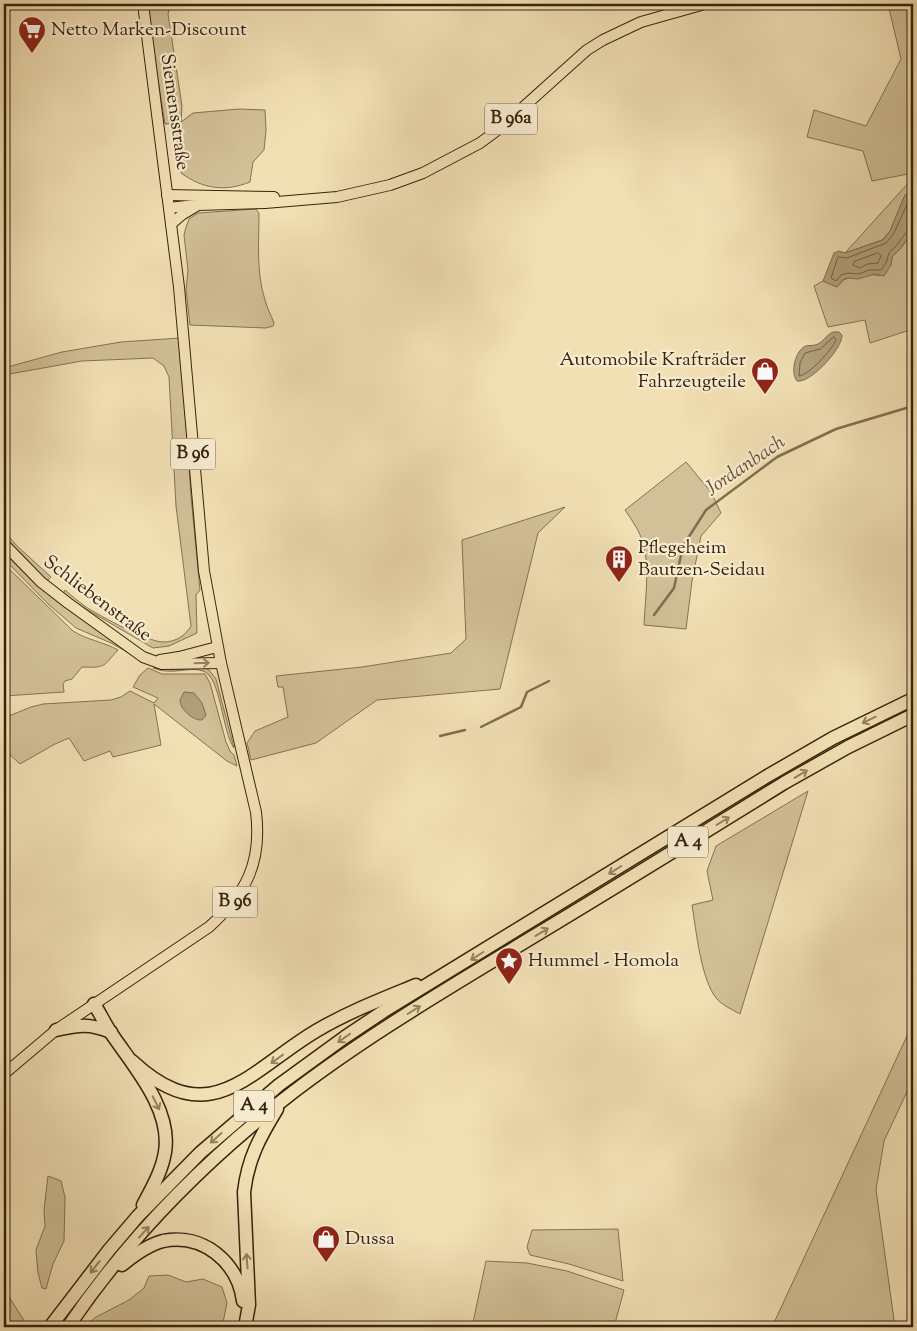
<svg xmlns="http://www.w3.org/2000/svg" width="917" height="1331" viewBox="0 0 917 1331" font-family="'Sorts Mill Goudy',serif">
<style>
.green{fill:#d2c098;stroke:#847252}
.water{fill:#b2a07c;stroke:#816e4f}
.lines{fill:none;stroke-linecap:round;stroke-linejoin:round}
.shore{stroke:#746244;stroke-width:1}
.stream{stroke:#816e4f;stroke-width:2.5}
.major-casing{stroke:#37230c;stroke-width:12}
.highway-casing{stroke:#37230c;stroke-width:15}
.major{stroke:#f2e0b5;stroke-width:10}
.highway{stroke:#f2e0b5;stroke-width:12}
.oneway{stroke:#948260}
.labels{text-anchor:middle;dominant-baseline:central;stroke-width:4.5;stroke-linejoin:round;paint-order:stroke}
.shield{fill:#f7ebcf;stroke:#715f46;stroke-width:1}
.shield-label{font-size:18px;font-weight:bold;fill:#37230c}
.poi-label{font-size:19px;fill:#37230c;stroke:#f7ebcf;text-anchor:start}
.street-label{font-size:19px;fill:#37230c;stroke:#f7ebcf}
.water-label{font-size:20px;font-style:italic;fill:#624f33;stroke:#f7ebcf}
</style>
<rect width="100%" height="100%" fill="#f2e0b5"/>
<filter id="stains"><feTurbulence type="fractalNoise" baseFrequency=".004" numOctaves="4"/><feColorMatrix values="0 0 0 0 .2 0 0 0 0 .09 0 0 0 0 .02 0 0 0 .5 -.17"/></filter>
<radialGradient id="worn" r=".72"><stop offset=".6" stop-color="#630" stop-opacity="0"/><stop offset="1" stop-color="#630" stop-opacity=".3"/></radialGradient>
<g class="green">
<path d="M149 4H171L168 14 182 106 181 122 193 113 239 109 265 110 266 130 264 150 253 162 250 182C225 192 203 189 181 173L175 145 180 123 165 124 148 16Z"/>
<path d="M888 4H913V194L905 195 890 231 882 240 845 253 910 181 908 174 872 181 863 151 807 137 814 110 866 126 901 59Z"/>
<path d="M256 209 259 213C259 242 256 272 265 300 267 308 271 315 274 323L273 326 266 328 190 325 186 290 188 270 184 235 186 227 189 219 198 213Z"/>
<path d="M913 231V268L910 273 913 274V329L870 343 865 320 828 327 814 286 823 281 837 287C840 284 842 280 846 279 852 276 874 273 879 276L891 265 892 257 901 248Z"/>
<path d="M180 338 191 496 200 590 196 595 197 633 169 646 153 648 72 601 63 594 65 590C72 596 79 602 86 607 100 616 148 642 163 642 176 642 185 636 191 626L176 506 169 377 164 366 153 358 82 361 4 375V368L62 352 121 342Z"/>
<path d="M686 462 711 492 721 513 701 536 692 581 686 629 644 625C645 600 651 561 641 537 637 527 631 519 625 510Z"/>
<path d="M565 507 538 533 500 689 377 700 316 743 251 760 247 743 255 731 288 717 283 687H278L276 676 362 667 451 653 466 639 462 540Z"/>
<path d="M4 531 17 546 51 577 48 580H46L8 543 4 538Z"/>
<path d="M4 553 38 585 127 652 111 643 76 628 48 604 9 564 4 558Z"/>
<path d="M4 564 73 631C87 640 104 642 118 650 103 666 107 668 82 667L72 679 65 681 63 684 64 692 4 696Z"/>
<path d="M203 667 209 670 216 679 234 748C222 732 221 676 203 671 189 666 172 676 153 668L173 670Z"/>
<path d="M148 668 162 674H205L210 683 226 742 230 751 234 755 237 766 227 761 154 704 161 745 113 757 110 751 84 761 69 738 55 744 20 764 4 749V718L31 707 43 704 111 700 121 697 130 691 154 703 158 698 133 687 140 675Z"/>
<path d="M808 791 740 1014C733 1010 722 1005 717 999 701 981 696 929 692 905L713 900 707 871 716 846Z"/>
<path d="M913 1023V1079L884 1141 876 1190 895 1327H772Z"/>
<path d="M48 1176 61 1181 65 1197 64 1241 53 1264 46 1289 42 1288 38 1273 36 1250 45 1226 44 1210Z"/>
<path d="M618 1229 623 1281 569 1264 530 1255 527 1247 532 1230Z"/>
<path d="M486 1261 527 1263 567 1271 624 1290 614 1327H472Z"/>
<path d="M168 1275 186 1282 203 1279 222 1287 227 1303 222 1327H84L96 1317 129 1300 144 1288 149 1276Z"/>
<path d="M4 1289 25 1322 27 1327H8L4 1321Z"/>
</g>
<g class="water">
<path d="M910 193 913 194V231L901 248 892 257 891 265 884 276 875 274 858 279 849 278 844 279 837 287 823 281 834 253 839 251 845 253 883 240 890 231 905 195Z"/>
<path d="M833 332H839L842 335C843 348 810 384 797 381 790 373 795 350 806 346 810 345 814 346 818 344 824 341 826 335 833 332Z"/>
<path d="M184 692 194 693 202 703 206 715 202 720C193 721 180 709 180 700Z"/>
</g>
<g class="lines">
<g class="shore">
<path d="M913 198 909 200 894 233 886 243 847 258 838 257 831 278 836 281 841 275 848 273 859 274 869 270H881L886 263 889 253 897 245 907 231 913 229"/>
<path d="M878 253 881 256 878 263 867 264 860 268 853 265 854 262Z"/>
<path d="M834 337 836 340C832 350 809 375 799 376L800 363 805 353 820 349Z"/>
</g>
<g class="stream">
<path d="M654 615 674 588 683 546 706 510 777 457 836 429 913 406"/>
<path d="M481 727 521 707 527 692 549 681"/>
<path d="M440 736 465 730"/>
</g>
<g class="major-casing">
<g id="major">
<path d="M167 195 274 197"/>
<path d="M169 208 195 205"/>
<path d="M171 224 183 214 198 205 265 203 337 197 390 185 423 173 480 143 499 129 568 67 587 50 603 40 641 22 705 4"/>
<path d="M4 544 41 582 68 603 143 657 162 664 221 663"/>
<path d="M160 660 179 657 217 647"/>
<path d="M4 1074 56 1030 209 927C247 893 262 862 256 812L221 663 204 571 179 287 143 4"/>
</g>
</g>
<g class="highway-casing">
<g id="highway">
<path d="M94 1004C100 1013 105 1024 111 1033 134 1067 172 1109 165 1152 162 1171 152 1188 143 1205"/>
<path d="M56 1030C79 1025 89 1023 111 1032"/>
<path d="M132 1061C210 1134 249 1071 316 1031 348 1012 382 999 416 985"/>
<path d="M122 1265C134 1255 148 1245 163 1241 203 1233 238 1262 243 1301"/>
<path d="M50 1327 109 1250 138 1216 200 1153 279 1085 345 1037 384 1011 769 775 833 738 913 699"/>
<path d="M68 1327C126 1241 202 1164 283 1100 361 1039 447 989 531 938 616 887 700 835 784 783L848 747 913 715"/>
<path d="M245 1327 249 1305 244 1192C248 1158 260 1137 277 1109"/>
</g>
</g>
<use href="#major" class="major"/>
<use href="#highway" class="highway"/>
</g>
<defs><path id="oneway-shaft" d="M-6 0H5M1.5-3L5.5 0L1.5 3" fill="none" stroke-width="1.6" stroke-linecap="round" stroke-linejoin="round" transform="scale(1.25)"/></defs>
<g class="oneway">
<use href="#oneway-shaft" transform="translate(202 663) rotate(-2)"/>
<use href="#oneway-shaft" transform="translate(869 720) rotate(154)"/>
<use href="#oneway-shaft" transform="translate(801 774) rotate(-31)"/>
<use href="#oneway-shaft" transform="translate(723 821) rotate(-31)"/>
<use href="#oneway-shaft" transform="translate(615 870) rotate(148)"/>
<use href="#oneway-shaft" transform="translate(542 932) rotate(-31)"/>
<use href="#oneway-shaft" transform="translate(477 956) rotate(148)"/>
<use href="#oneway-shaft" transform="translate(414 1010) rotate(-32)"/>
<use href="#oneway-shaft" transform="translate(344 1038) rotate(145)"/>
<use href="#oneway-shaft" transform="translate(277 1059) rotate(144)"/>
<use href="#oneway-shaft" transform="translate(156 1103) rotate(63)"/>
<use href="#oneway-shaft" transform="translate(216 1138) rotate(138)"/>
<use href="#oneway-shaft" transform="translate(144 1232) rotate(-48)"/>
<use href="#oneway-shaft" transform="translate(247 1261) rotate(-94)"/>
<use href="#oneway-shaft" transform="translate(95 1267) rotate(128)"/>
</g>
<defs>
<g id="supermarket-pin" transform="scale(1.4375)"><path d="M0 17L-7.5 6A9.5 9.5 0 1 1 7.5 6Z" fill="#8f2418" stroke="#f7ebcf"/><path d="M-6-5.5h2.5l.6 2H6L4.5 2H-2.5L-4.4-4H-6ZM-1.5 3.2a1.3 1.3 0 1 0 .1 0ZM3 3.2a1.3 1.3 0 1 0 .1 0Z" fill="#fff"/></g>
<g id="shop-pin" transform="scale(1.4375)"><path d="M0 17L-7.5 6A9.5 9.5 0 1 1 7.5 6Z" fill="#8f2418" stroke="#f7ebcf"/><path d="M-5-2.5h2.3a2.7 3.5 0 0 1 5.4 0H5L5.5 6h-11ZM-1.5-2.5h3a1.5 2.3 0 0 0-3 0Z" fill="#fff"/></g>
<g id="building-pin" transform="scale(1.4375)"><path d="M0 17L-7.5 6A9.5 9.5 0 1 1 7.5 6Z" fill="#8f2418" stroke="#f7ebcf"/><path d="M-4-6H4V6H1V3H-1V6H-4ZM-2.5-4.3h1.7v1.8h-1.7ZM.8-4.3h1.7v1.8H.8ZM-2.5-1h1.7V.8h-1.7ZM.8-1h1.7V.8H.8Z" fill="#fff"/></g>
<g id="sight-pin" transform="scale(1.4375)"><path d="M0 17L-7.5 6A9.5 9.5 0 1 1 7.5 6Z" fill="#8f2418" stroke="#f7ebcf"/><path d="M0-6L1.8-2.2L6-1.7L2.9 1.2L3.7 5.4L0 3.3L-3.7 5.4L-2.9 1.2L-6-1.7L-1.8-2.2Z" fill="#fff"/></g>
</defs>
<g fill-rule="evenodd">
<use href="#supermarket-pin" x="32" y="30"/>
<use href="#shop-pin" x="765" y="371"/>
<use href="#building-pin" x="619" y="559"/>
<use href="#sight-pin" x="509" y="961"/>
<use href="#shop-pin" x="326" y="1239"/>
</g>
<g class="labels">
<g class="shield">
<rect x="485" y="103.5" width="52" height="31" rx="4"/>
<rect x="170.5" y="438.5" width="45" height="31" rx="4"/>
<rect x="668" y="826.5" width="40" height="31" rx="4"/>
<rect x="212.5" y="886.5" width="45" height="31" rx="4"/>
<rect x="234" y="1090.5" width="40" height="31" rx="4"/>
</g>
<g class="shield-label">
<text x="511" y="119">B 96a</text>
<text x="193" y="454">B 96</text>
<text x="688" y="842">A 4</text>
<text x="235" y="902">B 96</text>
<text x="254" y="1106">A 4</text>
</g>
<g class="poi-label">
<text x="51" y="30">Netto Marken-Discount</text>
<text x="746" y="360" text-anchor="end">Automobile Krafträder<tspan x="746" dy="22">Fahrzeugteile</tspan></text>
<text x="638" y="548">Pflegeheim<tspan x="638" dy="22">Bautzen-Seidau</tspan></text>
<text x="528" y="961">Hummel - Homola</text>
<text x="345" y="1239">Dussa</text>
</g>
<g class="street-label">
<text transform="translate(174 112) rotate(82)">Siemensstraße</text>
<text transform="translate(97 599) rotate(37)">Schliebenstraße</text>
</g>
<g class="water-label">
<text transform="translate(746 466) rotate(-34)">Jordanbach</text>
</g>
</g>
<rect width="917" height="1331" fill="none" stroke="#f2e0b5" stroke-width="20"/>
<rect x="5" y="5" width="907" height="1321" fill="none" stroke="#37230c" stroke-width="2.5"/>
<rect x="10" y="10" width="897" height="1311" fill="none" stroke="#37230c"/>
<rect width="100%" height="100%" filter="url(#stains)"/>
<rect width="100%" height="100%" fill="url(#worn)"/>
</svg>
